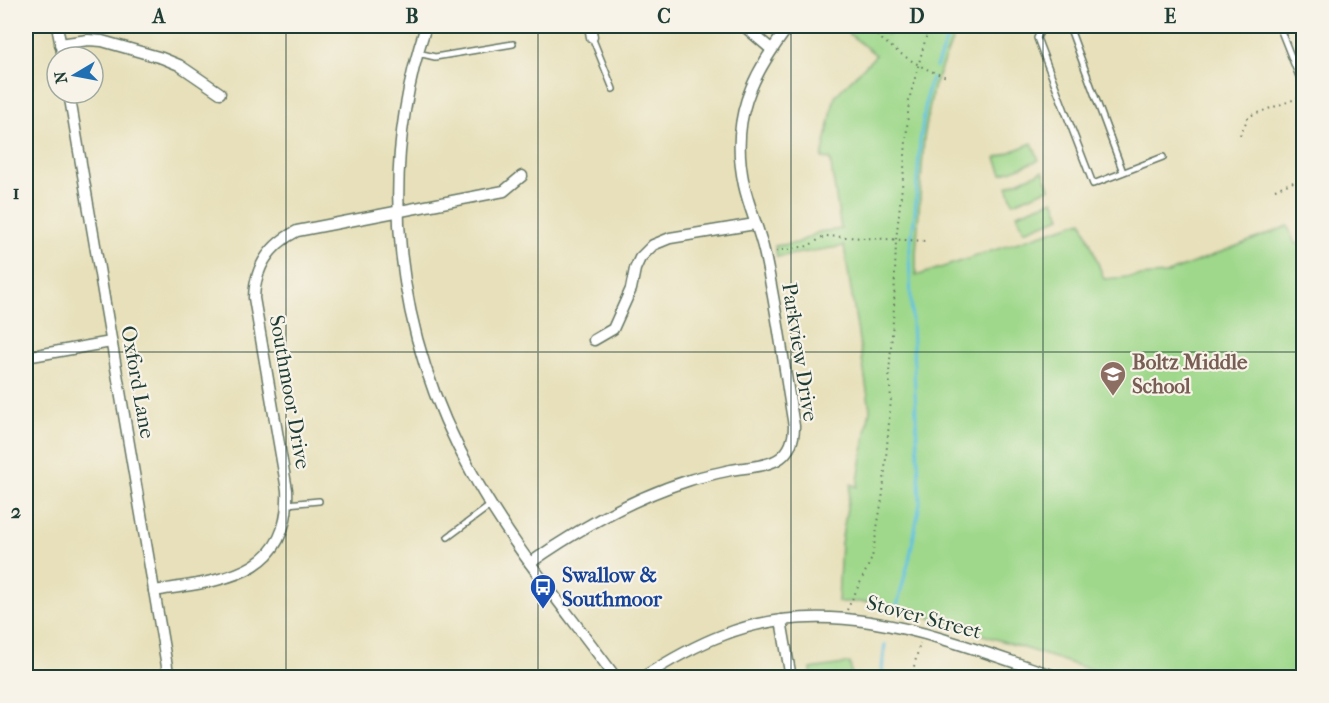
<svg xmlns="http://www.w3.org/2000/svg" width="1329" height="703" viewBox="0 0 1329 703" font-family="'IM FELL French Canon',serif">
<style>
.grass{fill:#9fd88b;stroke:#5f8a60;stroke-width:1.5}
.lines{fill:none;stroke-linecap:round;stroke-linejoin:round}
.stream{stroke:#61c1e0;stroke-width:3}
.lane-casing{stroke:#657663;stroke-width:8}
.street-casing{stroke:#657663;stroke-width:13}
.path{stroke:#657663;stroke-width:2;stroke-dasharray:1.5 4.5;stroke-linecap:butt}
.lane{stroke:#fff;stroke-width:5}
.street{stroke:#fff;stroke-width:10}
.grid{fill:none;stroke:#1f3d34;stroke-width:1.5;stroke-opacity:0.55}
.labels{text-anchor:middle;dominant-baseline:central;stroke-width:4.5;stroke-linejoin:round;paint-order:stroke}
.street-label{font-size:21px;fill:#1f3d34;stroke:#f7f3e8}
.education-label{font-size:21px;font-weight:bold;fill:#785e54;stroke:#f7f3e8;text-anchor:start}
.transit-label{font-size:21px;font-weight:bold;fill:#164399;stroke:#f7f3e8;text-anchor:start}
.neatline{fill:none;stroke:#1f3d34;stroke-width:2}
.grid-label{font-size:20px;text-anchor:middle;font-weight:bold;fill:#1f3d34}
</style>
<rect width="100%" height="100%" fill="#f7f3e8"/>
<filter id="ink" filterUnits="userSpaceOnUse"><feTurbulence type="fractalNoise" baseFrequency=".0167" numOctaves="2"/><feDisplacementMap in="SourceGraphic" scale="12" xChannelSelector="R" yChannelSelector="G"/><feConvolveMatrix kernelMatrix="1 2 1 2 8 2 1 2 1" color-interpolation-filters="sRGB"/></filter>
<filter id="wash" filterUnits="userSpaceOnUse"><feTurbulence type="fractalNoise" baseFrequency=".008" numOctaves="4" result="noise"/><feDisplacementMap in="SourceGraphic" scale="24" xChannelSelector="R" yChannelSelector="G"/><feGaussianBlur stdDeviation="1.35" result="paint"/><feColorMatrix in="noise" values="0 0 0 0 0 0 0 0 0 0 0 0 0 0 0 0 0 1.4 0 .05"/><feComposite in="paint" operator="in"/></filter>
<g filter="url(#wash)">
<rect width="100%" height="100%" fill="#e7e0ba"/>
<g class="grass">
<path d="M839 26H876L888 35 894 26H958L933 88 924 138 916 254V276L1082 221 1104 279 1165 274 1288 226 1295 244 1303 241V677H1113L903 609 867 602H838L841 543 851 484 857 487 870 409 844 246 777 257 775 246 797 243 819 232 841 229 830 159 822 158 835 96 876 55Z"/>
<path d="M1032 143 1039 160 1002 174 996 158Z"/>
<path d="M1043 171 1050 188 1013 203 1007 186Z"/>
<path d="M1054 200 1061 217 1024 231 1017 214Z"/>
<path d="M850 663 852 677H812L811 669Z"/>
</g>
<g class="lines">
<g class="stream">
<path d="M936 67 952 26"/>
<path d="M897 606 910 556 920 503 909 256 915 212 920 141 928 88 932 78"/>
<path d="M881 678 885 644"/>
</g>
</g>
</g>
<g filter="url(#ink)">
<g class="lines">
<g class="lane-casing">
<g id="lane">
<path d="M1043 26 1037 38 1093 184 1163 157"/>
<path d="M1069 26 1123 172"/>
<path d="M1279 26 1304 89"/>
<path d="M592 37 613 89"/>
<path d="M418 53 435 57 513 44"/>
<path d="M287 504 319 501"/>
<path d="M448 537 491 505"/>
</g>
</g>
<g class="street-casing">
<g id="street">
<path d="M57 26 63 57"/>
<path d="M426 26C376 175 395 336 472 473 512 546 567 611 616 678"/>
<path d="M590 26 592 37"/>
<path d="M744 26 771 49"/>
<path d="M60 44 88 40 102 41 162 58 179 65 220 93"/>
<path d="M69 93 169 678"/>
<path d="M594 340 613 329 631 289 635 269 640 258 653 245 670 238 755 224"/>
<path d="M26 357 111 342"/>
<path d="M530 563C580 528 632 498 690 480 703 476 717 473 731 470 746 467 767 467 780 458 791 450 794 439 794 426 784 368 777 308 764 251 759 229 749 208 744 185 730 120 750 77 789 26"/>
<path d="M154 591C220 580 291 578 287 490L254 298C255 268 269 245 297 231L504 191 522 176"/>
<path d="M781 620 791 678"/>
<path d="M642 678C668 661 694 646 723 635 838 590 952 643 1061 678"/>
</g>
</g>
<g class="path">
<path d="M862 26C871 29 877 36 885 42 904 57 924 70 947 77"/>
<path d="M1240 135 1249 116 1301 97"/>
<path d="M1275 189 1304 178"/>
<path d="M776 251 808 246 825 236 926 241"/>
<path d="M847 610 872 558 883 493 891 399 889 374 894 307 896 240 904 169 909 100 929 26"/>
<path d="M911 678 920 643"/>
</g>
<use href="#lane" class="lane"/>
<use href="#street" class="street"/>
</g>
</g>
<path class="grid" d="M286 26V678M538 26V678M791 26V678M1043 26V678M26 352H1304"/>
<defs>
<g id="school-pin" transform="scale(1.35)"><path d="M0 17L-7.5 6A9.5 9.5 0 1 1 7.5 6Z" fill="#8d6e63" stroke="#f7f3e8"/><path d="M0-5L7-2L0 1L-7-2ZM-4 1L0 2.5L4 1V4Q0 6-4 4Z" fill="#fff"/></g>
<g id="bus-pin" transform="scale(1.35)"><path d="M0 17L-7.5 6A9.5 9.5 0 1 1 7.5 6Z" fill="#1a4fb4" stroke="#f7f3e8"/><path d="M-5-6H5V4H4V6H2V4H-2V6H-4V4H-5ZM-3.5-4V0h7V-4ZM-3.5 1.2v1.5H-2V1.2ZM2 1.2v1.5H3.5V1.2Z" fill="#fff"/></g>
</defs>
<g fill-rule="evenodd">
<use href="#school-pin" x="1113" y="374"/>
<use href="#bus-pin" x="543" y="587"/>
</g>
<g class="labels">
<g class="street-label">
<text transform="translate(800 352) rotate(81)">Parkview Drive</text>
<text transform="translate(138 382) rotate(80)">Oxford Lane</text>
<text transform="translate(290 392) rotate(80)">Southmoor Drive</text>
<text transform="translate(924 617) rotate(15)">Stover Street</text>
</g>
<g class="education-label">
<text x="1132" y="362">Boltz Middle<tspan x="1132" dy="24">School</tspan></text>
</g>
<g class="transit-label">
<text x="562" y="575">Swallow &amp;<tspan x="562" dy="24">Southmoor</tspan></text>
</g>
</g>
<rect width="1329" height="703" fill="none" stroke="#f7f3e8" stroke-width="66"/>
<g transform="translate(75 75) rotate(260)"><circle r="28" fill="#f7f3e8" stroke="#a1aaa0" stroke-width="1.5"/>
<path d="M0-4.5L10 22L0 15L-10 22Z" fill="#1f6fb2"/>
<text y="-9" font-size="16" font-weight="bold" text-anchor="middle" fill="#1f3d34">N</text>
</g>
<rect x="33" y="33" width="1263" height="637" class="neatline"/>
<g class="grid-label">
<text x="159" y="23">A</text>
<text x="412" y="23">B</text>
<text x="664" y="23">C</text>
<text x="917" y="23">D</text>
<text x="1170" y="23">E</text>
<text x="16" y="199">1</text>
<text x="16" y="518">2</text>
</g>
</svg>
